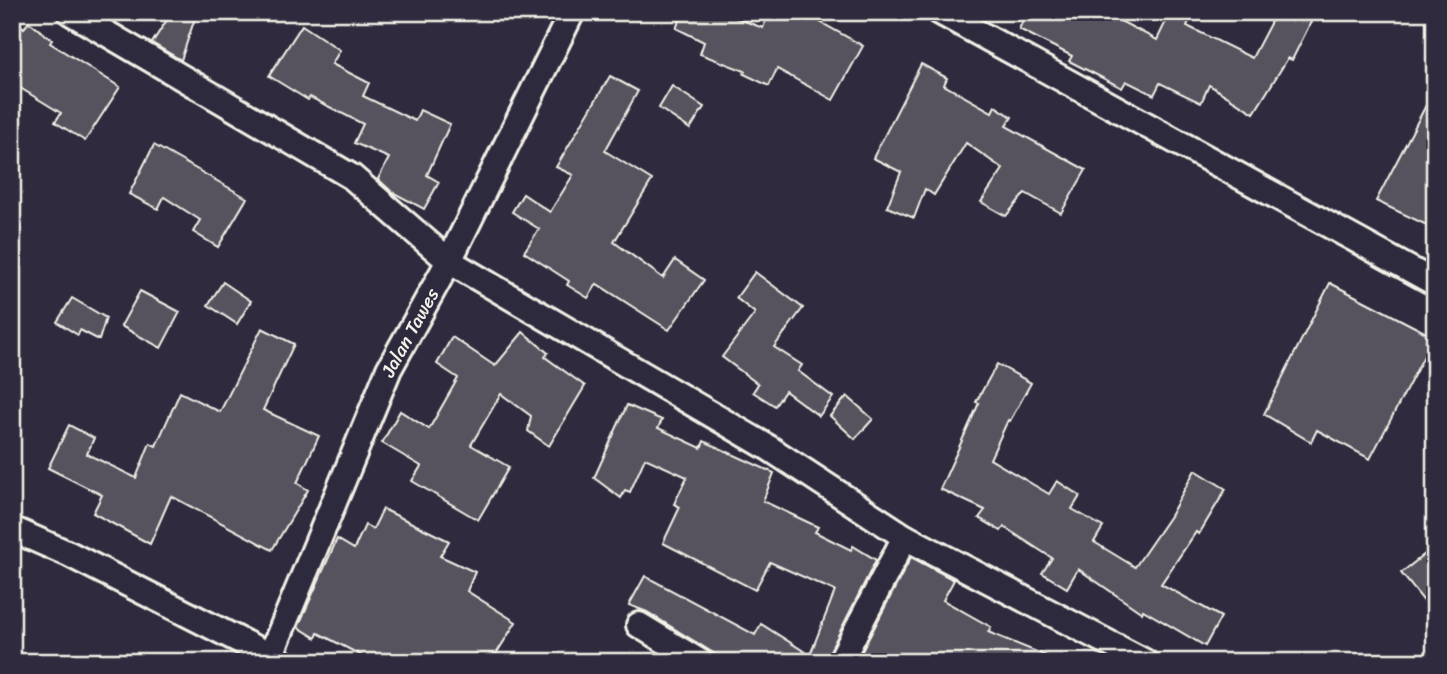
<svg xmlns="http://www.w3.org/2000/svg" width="1447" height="674" viewBox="0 0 1447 674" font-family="Sriracha,sans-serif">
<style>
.building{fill:#56525f;stroke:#f4f1e8;stroke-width:2}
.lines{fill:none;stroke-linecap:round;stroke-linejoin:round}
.minor-casing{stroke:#f4f1e8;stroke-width:30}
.minor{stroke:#2f2a3d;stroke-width:24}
.labels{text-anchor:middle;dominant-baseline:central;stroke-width:5;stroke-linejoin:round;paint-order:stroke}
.street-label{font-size:19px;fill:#f4f1e8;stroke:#2f2a3d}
</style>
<rect width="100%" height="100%" fill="#2f2a3d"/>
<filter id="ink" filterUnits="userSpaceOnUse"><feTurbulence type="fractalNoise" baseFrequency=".0143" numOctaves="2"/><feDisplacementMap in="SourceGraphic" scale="14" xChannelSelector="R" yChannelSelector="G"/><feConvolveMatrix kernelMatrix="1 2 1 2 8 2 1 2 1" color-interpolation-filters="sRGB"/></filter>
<g filter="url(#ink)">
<g class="building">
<path d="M172 12H197L181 60 152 43Z"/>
<path d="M684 12H720L763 28 769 12H802L863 46 833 100 777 69 769 86 744 74 745 71 700 54 704 42 676 28Z"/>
<path d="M1027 12H1103L1157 40 1170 13 1189 21 1187 26 1252 58 1276 12H1316L1292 60 1288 58 1254 113 1209 85 1201 103 1160 83 1154 95 1126 81 1122 88 1069 61 1072 56 1019 29Z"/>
<path d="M12 18 24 28 29 22 52 40 50 43 120 87 85 141 55 122 61 113 12 83Z"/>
<path d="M302 25 340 50 332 64 369 83 363 96 415 121 420 110 450 124 427 175 439 182 424 209 392 192 378 179 389 158 354 143 363 124 310 97 308 100 269 76Z"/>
<path d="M921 64 947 78 944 85 992 112 995 106 1012 117 1006 126 1086 170 1061 213 1025 193 1006 216 981 202 1003 169 966 143 934 195 925 189 914 218 887 207 901 172 873 158Z"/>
<path d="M610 76 638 91 605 151 652 180 614 242 663 278 675 260 704 280 669 330 597 284 588 298 567 285 569 281 524 252 539 229 512 212 523 194 550 212 573 175 556 167Z"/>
<path d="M672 86 704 107 690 129 659 108Z"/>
<path d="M1435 88V229L1376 201Z"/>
<path d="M154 145 247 198 218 247 193 232 200 220 164 197 158 209 129 194Z"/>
<path d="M755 272 803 308 774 347 802 365 798 371 833 397 819 416 785 391 775 406 753 392 758 384 722 357 755 313 736 298Z"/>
<path d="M223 282 251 301 237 324 208 305Z"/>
<path d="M1330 283 1434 337 1370 459 1317 430 1311 442 1264 414Z"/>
<path d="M140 291 180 312 161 348 121 326Z"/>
<path d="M72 298 106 318 99 340 80 330 78 335 57 322Z"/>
<path d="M262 328 294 344 263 410 319 436 297 483 308 490 272 550 171 496 150 544 93 513 102 495 48 468 69 425 94 438 87 454 136 478 150 443 156 446 180 392 220 412Z"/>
<path d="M523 332 548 353 545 357 585 386 549 446 528 431 531 416 501 394 471 445 509 467 478 520 412 481 421 466 382 443 400 411 429 429 458 378 437 364 452 337 495 366Z"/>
<path d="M997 364 1031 383 1010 421 1008 420 990 459 1049 494 1057 481 1080 496 1072 509 1103 527 1094 542 1135 567 1170 516 1195 470 1226 489 1199 534 1196 532 1161 584 1221 617 1205 646 1143 610 1142 613 1078 569 1067 588 1042 573 1052 558 1004 527 1001 531 979 518 985 510 940 489 979 403 976 402Z"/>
<path d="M847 396 873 419 855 439 830 416Z"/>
<path d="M627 405 662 420 658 428 701 448 704 441 774 473 763 501 818 527 815 532 851 550 853 546 876 560 825 662H728L647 612 629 605 645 576 755 635 761 624 810 655 835 591 770 562 755 590 663 543 680 507 674 504 687 477 645 458 630 492 625 490 621 498 594 478Z"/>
<path d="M383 509 449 541 440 556 475 572 467 591 516 622 491 662H374L318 633 316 638 298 627 337 539 354 549 365 525 373 529Z"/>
<path d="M1435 546V615L1401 573Z"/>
<path d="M911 557 954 580 943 600 991 627 988 632 1061 662H877L861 653Z"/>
</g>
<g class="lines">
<g class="minor-casing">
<g id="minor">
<path d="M70 12 352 177 449 261 769 448 905 537 1145 662"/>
<path d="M940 12 1435 283"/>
<path d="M12 529 69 554 282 662"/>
<path d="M639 625 700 662"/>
<path id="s1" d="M268 662 389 369 449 261 572 12"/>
<path d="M840 662 905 537"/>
</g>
</g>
<use href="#minor" class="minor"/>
</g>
</g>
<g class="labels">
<g class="street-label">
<text stroke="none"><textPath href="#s1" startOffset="359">Jalan Tawes</textPath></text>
</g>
</g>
<rect width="1447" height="674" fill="none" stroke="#2f2a3d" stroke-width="42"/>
<rect x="21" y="21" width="1405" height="632" fill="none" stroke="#f4f1e8" stroke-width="2.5" filter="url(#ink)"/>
</svg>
